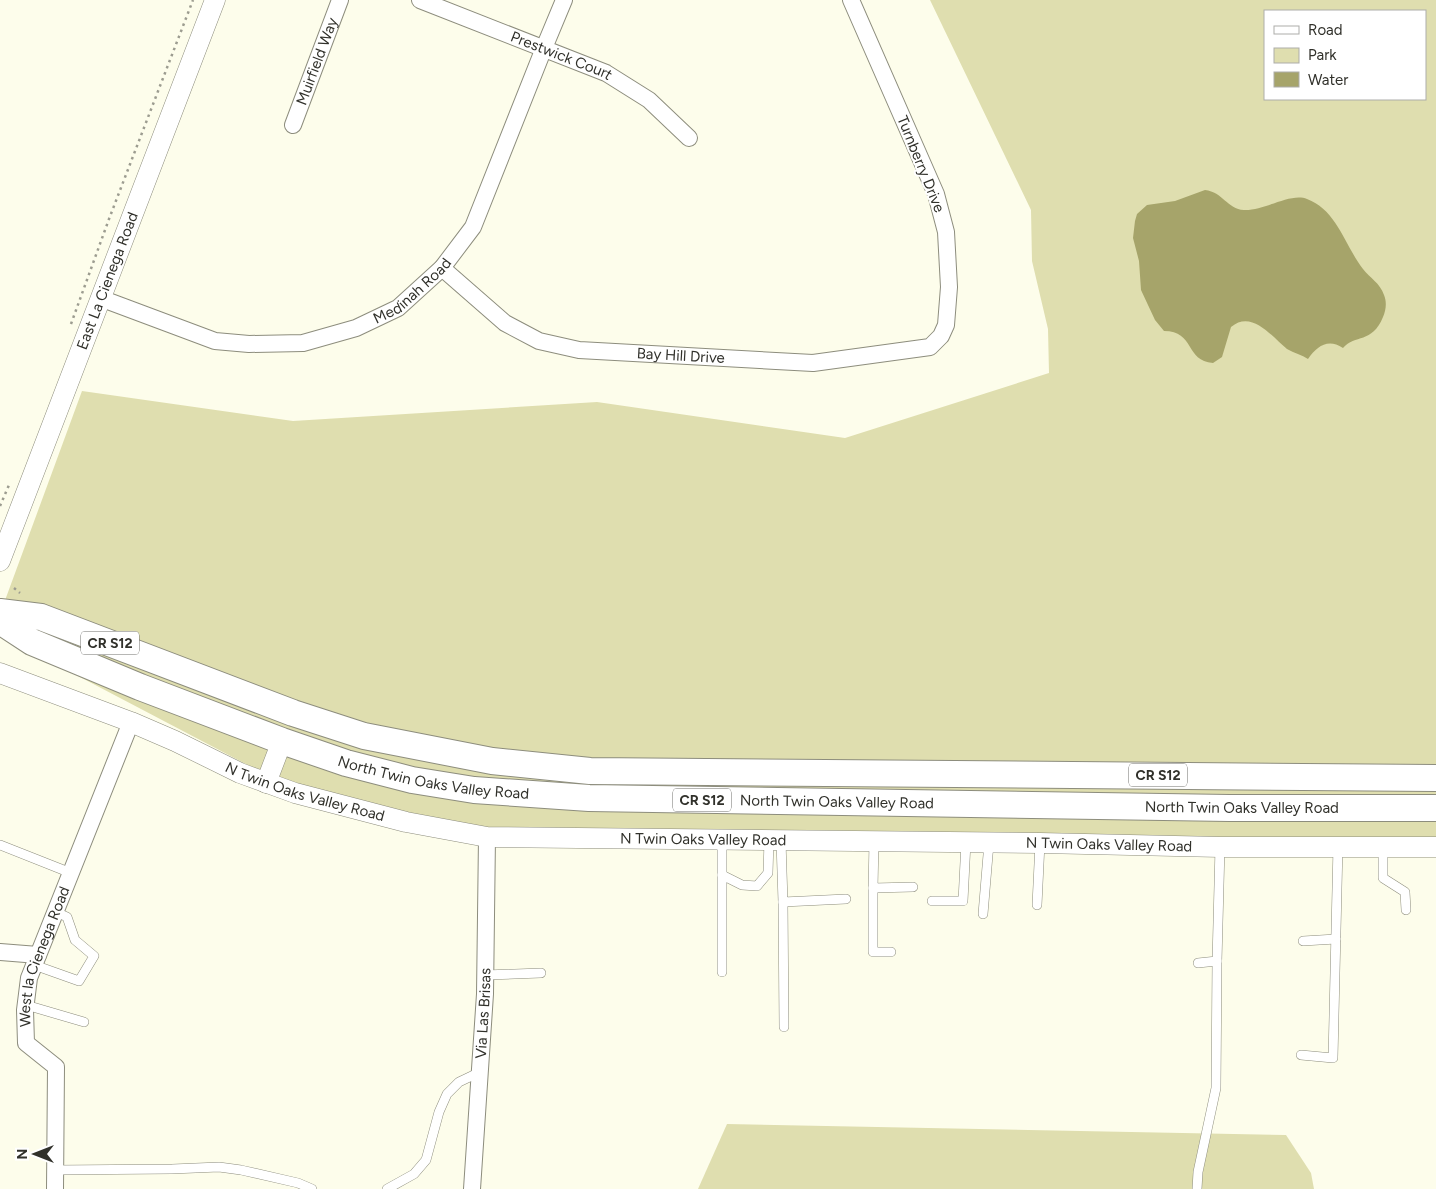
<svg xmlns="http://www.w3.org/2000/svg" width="1436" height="1189" viewBox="0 0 1436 1189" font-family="Figtree,sans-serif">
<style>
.green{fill:#dfdeaf;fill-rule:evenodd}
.water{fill:#a6a46a}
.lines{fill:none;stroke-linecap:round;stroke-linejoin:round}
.service-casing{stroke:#8d8d7d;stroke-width:10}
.minor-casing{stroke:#8d8d7d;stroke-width:18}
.tertiary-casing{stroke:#8d8d7d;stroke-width:21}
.primary-casing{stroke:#8d8d7d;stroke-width:28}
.path{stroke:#9c9c90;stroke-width:2.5;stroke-dasharray:2.5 4;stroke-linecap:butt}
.service{stroke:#fff;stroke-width:9}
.minor{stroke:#fff;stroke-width:16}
.tertiary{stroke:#fff;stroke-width:20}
.primary{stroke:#fff;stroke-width:26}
.labels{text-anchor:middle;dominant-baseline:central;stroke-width:4;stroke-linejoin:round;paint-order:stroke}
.shield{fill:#fff;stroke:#6f6f6b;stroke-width:1}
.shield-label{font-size:14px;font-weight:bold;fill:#31312b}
.street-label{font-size:15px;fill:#31312b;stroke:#fff}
</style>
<rect width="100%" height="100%" fill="#fdfdeb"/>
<g class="green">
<path d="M930 0H1436V853L506 847 282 783 0 635V614L82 391 293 421 597 402 845 438 1049 373 1048 329 1032 261 1031 210ZM1265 11H1425V99H1265Z"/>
<path d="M727 1124 1286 1135 1311 1173 1314 1189H698Z"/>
</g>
<path class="water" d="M1205 190C1223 192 1227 209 1244 210 1264 211 1291 192 1307 199 1337 210 1345 246 1363 269 1370 278 1380 283 1384 295 1387 302 1386 310 1383 317 1372 344 1355 334 1343 348 1328 338 1317 346 1308 359 1302 355 1294 353 1287 349 1272 337 1252 309 1231 327L1222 357 1213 363C1185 361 1195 331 1164 331L1155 320 1141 290 1139 261 1133 238 1135 221 1137 214 1147 205 1175 201Z"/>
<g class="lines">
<g class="service-casing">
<g id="service">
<path d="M722 840V972"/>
<path d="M781 841 783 902 846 899"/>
<path d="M874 842 873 888 913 887"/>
<path d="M0 845 71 873"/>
<path d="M1383 847V878L1405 892 1406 910"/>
<path d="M722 875 742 885 757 886 768 873 769 840"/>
<path d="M873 888V952H891"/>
<path d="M932 901H963L966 842"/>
<path d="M783 902 784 1027"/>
<path d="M1037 905 1040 843"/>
<path d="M983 914 989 843"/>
<path d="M1303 941 1336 939"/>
<path d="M1198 963 1217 961 1220 847"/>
<path d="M34 965 79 981 94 956 75 940 67 917 56 912"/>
<path d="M486 975 541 973"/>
<path d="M26 1005 84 1022"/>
<path d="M1301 1055 1333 1058 1338 846"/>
<path d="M55 1170 172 1169 219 1167 241 1170 298 1183 312 1189"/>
<path d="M387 1189 414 1174 426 1160 439 1112 447 1094 459 1082 480 1072"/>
<path d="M1197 1189 1198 1172 1216 1088 1217 961"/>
</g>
</g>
<g class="minor-casing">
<g id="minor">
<path id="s1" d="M420 0 606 73 649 100 689 138"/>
<path id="s2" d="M293 125 340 0"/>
<path id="s3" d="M442 268 505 323 539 341 579 350 813 363 930 347 941 336 946 325 949 287 946 232 936 194 851 0"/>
<path id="s4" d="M100 298 215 341 249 344 303 343 356 328 398 308 442 268 473 227 544 48 564 0"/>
<path d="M0 952 38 955"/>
<path id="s5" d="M55 1189 56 1067 26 1043 25 1010 29 978 131 722"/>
<path id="s6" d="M472 1189 485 994 487 837"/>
</g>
</g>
<g class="tertiary-casing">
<g id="tertiary">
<path id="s7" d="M0 561 215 0"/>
<path id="s8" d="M0 673 131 722 175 741 240 773 295 793 406 822 487 837 1040 843 1220 847H1436"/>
<path d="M266 783 282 741"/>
</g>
</g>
<g class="primary-casing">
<g id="primary">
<path d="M0 612 41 617 293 713 364 736 492 761 590 771 1436 778"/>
<path id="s9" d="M0 621 32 642 140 687 282 741 346 763 412 780 474 790 589 798 1229 808H1436"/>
</g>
</g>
<g class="path">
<path d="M71 324 109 219 193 0"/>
<path d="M0 506 9 485"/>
<path d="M14 588 20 593"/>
</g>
<use href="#service" class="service"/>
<use href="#minor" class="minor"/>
<use href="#tertiary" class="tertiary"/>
<use href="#primary" class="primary"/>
</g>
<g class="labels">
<g class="shield">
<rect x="81" y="631.5" width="58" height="23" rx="4"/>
<rect x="1129" y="763.5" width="58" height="23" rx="4"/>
<rect x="673" y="788.5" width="58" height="23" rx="4"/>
</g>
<g class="shield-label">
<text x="110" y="643">CR S12</text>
<text x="1158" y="775">CR S12</text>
<text x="702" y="800">CR S12</text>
</g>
<g class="street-label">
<text stroke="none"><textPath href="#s1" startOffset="152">Prestwick Court</textPath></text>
<text stroke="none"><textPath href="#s2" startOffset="68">Muirfield Way</textPath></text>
<text transform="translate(921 164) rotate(68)">Turnberry Drive</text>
<text stroke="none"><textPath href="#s7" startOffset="300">East La Cienega Road</textPath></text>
<text stroke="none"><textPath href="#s4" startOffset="334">Medinah Road</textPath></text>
<text stroke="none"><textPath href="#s3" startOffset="265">Bay Hill Drive</textPath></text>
<text stroke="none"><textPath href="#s9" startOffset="464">North Twin Oaks Valley Road</textPath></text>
<text stroke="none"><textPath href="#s8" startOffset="328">N Twin Oaks Valley Road</textPath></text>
<text stroke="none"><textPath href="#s9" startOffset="869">North Twin Oaks Valley Road</textPath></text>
<text stroke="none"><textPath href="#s9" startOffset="1274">North Twin Oaks Valley Road</textPath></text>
<text stroke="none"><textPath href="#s8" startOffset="732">N Twin Oaks Valley Road</textPath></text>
<text stroke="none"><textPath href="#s8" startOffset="1138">N Twin Oaks Valley Road</textPath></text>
<text stroke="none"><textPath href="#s5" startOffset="250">West la Cienega Road</textPath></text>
<text stroke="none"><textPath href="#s6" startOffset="176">Via Las Brisas</textPath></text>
</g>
</g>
<rect x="1264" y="10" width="162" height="90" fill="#ffffff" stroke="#adadaa"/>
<rect x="1274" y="26" width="25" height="8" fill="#ffffff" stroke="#adadaa"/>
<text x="1308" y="35" font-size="15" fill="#31312b">Road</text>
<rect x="1274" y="48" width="25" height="15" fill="#dfdeaf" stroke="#adadaa"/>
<text x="1308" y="60" font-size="15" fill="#31312b">Park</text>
<rect x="1274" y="72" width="25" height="15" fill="#a6a46a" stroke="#adadaa"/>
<text x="1308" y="85" font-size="15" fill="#31312b">Water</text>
<g transform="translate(35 1154) rotate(270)" stroke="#ffffff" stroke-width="4" paint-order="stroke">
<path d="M0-4L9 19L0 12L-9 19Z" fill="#31312b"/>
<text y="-8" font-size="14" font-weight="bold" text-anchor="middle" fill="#31312b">N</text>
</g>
</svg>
